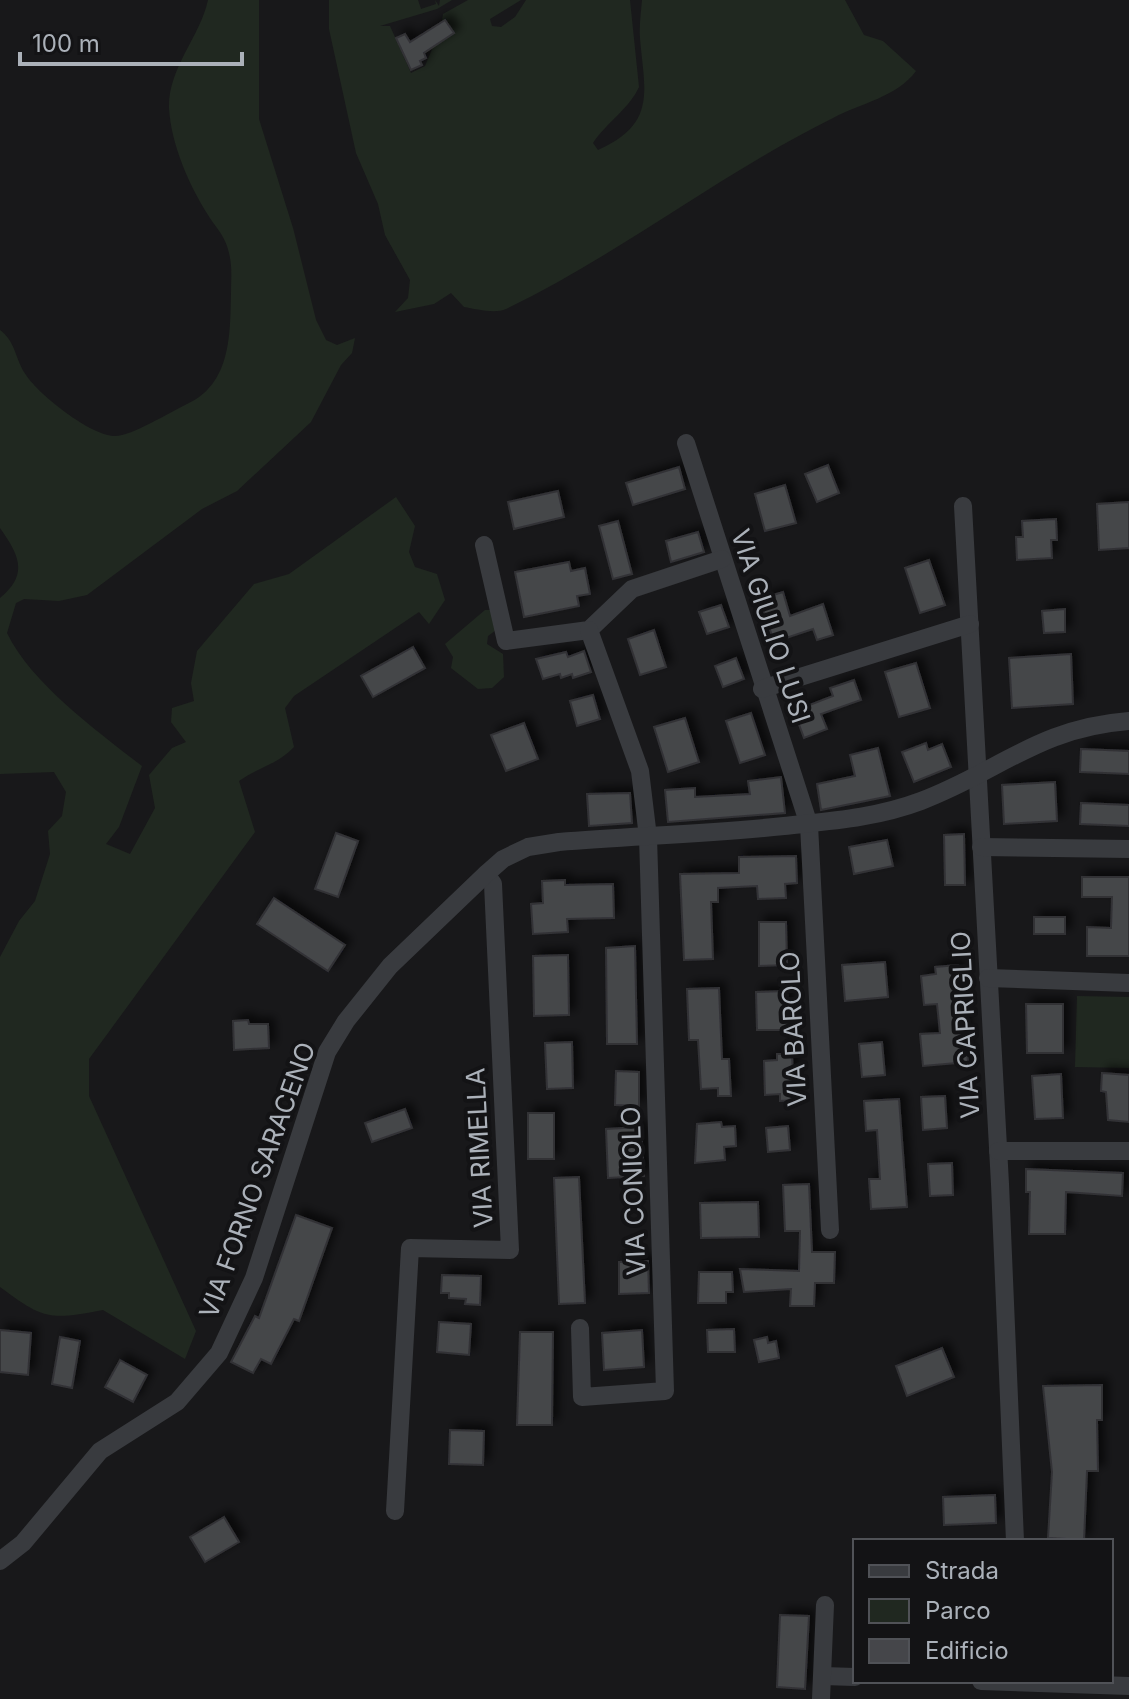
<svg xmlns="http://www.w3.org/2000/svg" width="1129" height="1699" viewBox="0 0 1129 1699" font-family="Inter,sans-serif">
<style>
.green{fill:#202820}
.building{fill:#45464a;stroke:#323236;stroke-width:2;filter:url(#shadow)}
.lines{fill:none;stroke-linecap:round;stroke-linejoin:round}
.minor{stroke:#393b3f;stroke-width:18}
.labels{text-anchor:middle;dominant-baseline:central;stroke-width:8;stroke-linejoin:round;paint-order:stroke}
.street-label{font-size:26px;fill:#abb1b9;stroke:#131315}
</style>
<defs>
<filter id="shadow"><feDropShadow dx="6" dy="-6" stdDeviation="4" flood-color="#0009"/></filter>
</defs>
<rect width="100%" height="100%" fill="#18181a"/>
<g class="green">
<path d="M208 0H259V119L293 228 316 320 326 340 337 345 355 338 352 353 341 365 311 422 237 491 202 509 87 595 59 601 24 599 16 603 7 633C31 683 98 732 142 766L119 827 106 844 130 854 155 808 149 775 172 748 186 742 171 722 172 708 194 701 191 683 197 651 254 584 289 574 396 497 415 526 409 552 415 567 437 574 445 600 429 624 419 612 294 696 285 708 294 747C277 765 258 767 239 781L255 832 89 1059V1096L196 1331 185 1359 103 1310C50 1320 44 1320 0 1287V957L19 921 35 901 50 854 48 831 62 816 66 792 54 772 0 774V598C29 574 19 555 0 528V330C16 342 15 359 26 375 39 395 91 436 115 436 132 436 170 412 187 404 231 384 230 335 231 294 231 276 233 264 227 246 223 234 214 225 208 215 189 185 171 144 169 108 168 68 200 37 208 0Z"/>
<path d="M329 0H418L421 9 436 4 435 0 439 6 440 0H452L437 9 380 26H390L411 73 425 66 433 47 455 33 446 19 442 21 443 14 468 0H521L490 19 492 26 501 27 515 17 526 0H630L639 87C629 109 606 123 593 143L598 150C658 124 644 89 640 38 639 26 641 12 642 0H845L864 35 883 41 916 71C897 97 861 103 833 118 720 174 620 254 506 309 495 314 476 309 464 307L451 293 434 304 395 312 408 298 410 280 385 235 378 204 356 153 329 29Z"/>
<path d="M485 610H497L500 627 488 636 487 644 503 654 504 677 492 688 478 689 451 668 453 657 445 644Z"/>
<path d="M1077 996 1129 997V1068L1075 1067Z"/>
</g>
<g class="building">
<path d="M445 20 454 33 424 53 426 58 420 61 422 65 411 70 396 38 405 34 410 42Z"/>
<path d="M828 465 839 493 817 502 805 474Z"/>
<path d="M679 467 685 489 633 505 626 483Z"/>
<path d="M785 485 796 523 765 531 755 494Z"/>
<path d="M558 491 564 517 514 529 508 502Z"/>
<path d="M1129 502V548L1099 550 1097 504Z"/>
<path d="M1056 519 1057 540H1051L1052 558 1017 560 1016 537H1023L1022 521Z"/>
<path d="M618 521 632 574 613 579 599 526Z"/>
<path d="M698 532 704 552 671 562 666 541Z"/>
<path d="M929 560 945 605 920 613 905 568Z"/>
<path d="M569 562 571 571 585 568 590 594 577 596 579 606 524 617 515 572Z"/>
<path d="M783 592 790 616 823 604 833 635 817 640 813 629 774 642 760 599Z"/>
<path d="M721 605 729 627 707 634 699 612Z"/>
<path d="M1065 609V632L1044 633 1042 611Z"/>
<path d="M654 630 666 667 640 675 628 639Z"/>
<path d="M413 647 425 668 373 697 361 676Z"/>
<path d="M584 651 591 672 573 678 572 674 561 678 560 674 543 679 536 659 566 652 568 657Z"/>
<path d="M1071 654 1073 704 1012 708 1009 658Z"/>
<path d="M736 658 744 679 723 687 715 666Z"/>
<path d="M916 663 930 708 899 717 885 672Z"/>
<path d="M854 680 861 700 821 714 827 729 804 738 794 711 833 696 830 688Z"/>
<path d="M593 695 600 719 577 726 570 701Z"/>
<path d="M751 713 765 755 740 763 726 721Z"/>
<path d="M685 718 699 762 668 772 654 727Z"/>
<path d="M524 723 538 759 506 771 491 735Z"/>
<path d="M926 743 928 750 942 744 951 767 914 782 902 752Z"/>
<path d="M878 748 890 796 821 810 817 784 855 776 850 755Z"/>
<path d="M1081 749 1129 751V774L1080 772Z"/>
<path d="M781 777 785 813 668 822 665 790 695 788V797L750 794 748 781Z"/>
<path d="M1055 782 1057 821 1004 824 1002 785Z"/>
<path d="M630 793 632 823 589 826 587 794Z"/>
<path d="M1081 803 1129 805V826L1080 824Z"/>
<path d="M336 833 358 841 338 897 315 889Z"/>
<path d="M964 834 965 885H945L944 835Z"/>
<path d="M887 840 893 866 854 874 849 847Z"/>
<path d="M796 856 797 883 785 884 786 898 758 899 757 886 718 888V902H711L713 959 684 960 680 874 739 873V857Z"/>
<path d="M1082 877H1129V956H1087V927L1111 928 1112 897H1082Z"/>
<path d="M565 880V885L613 884 614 918 567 919 568 932 533 934 531 904 543 903 542 881Z"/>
<path d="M274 898 345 945 328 971 257 924Z"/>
<rect x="1034" y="917" width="31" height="17"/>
<path d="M759 922H786L787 965 759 966Z"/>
<path d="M635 946 637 1044H607L606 948Z"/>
<path d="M568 955 569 1015 534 1016 533 956Z"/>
<path d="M885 962 888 997 845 1001 842 965Z"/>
<path d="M958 965 968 1062 923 1066 920 1034 940 1033 937 1004 924 1005 921 976 936 974 935 967Z"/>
<path d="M719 988 722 1059H729L731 1096H718V1088L701 1089 698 1040H689L687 989Z"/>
<path d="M787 991 788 1030H757L756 992Z"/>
<path d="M1026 1004H1063V1053H1027Z"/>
<path d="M248 1020 249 1024H268L269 1048 234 1050 233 1021Z"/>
<path d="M572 1042 573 1088 547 1089 545 1043Z"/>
<path d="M882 1042 885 1075 862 1077 859 1044Z"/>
<path d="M777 1054H792L794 1100 780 1101V1094L765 1095 764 1061 777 1060Z"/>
<path d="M616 1071 639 1072V1106L615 1105Z"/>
<path d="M1102 1073 1129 1075V1122L1108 1120 1106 1092 1101 1091Z"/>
<path d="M1061 1074 1063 1118 1035 1119 1032 1076Z"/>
<path d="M945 1096 947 1128 923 1130 921 1097Z"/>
<path d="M899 1099 907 1207 871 1209 869 1179H880L877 1130 866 1131 864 1101Z"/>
<path d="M405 1109 412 1128 372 1142 365 1123Z"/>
<rect x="528" y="1113" width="26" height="46"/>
<path d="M721 1122 722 1127 735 1126 736 1146 724 1147 725 1160 695 1163 697 1124Z"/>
<path d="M788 1126 790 1150 768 1152 766 1128Z"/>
<path d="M641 1127 644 1176 608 1178 606 1129Z"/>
<path d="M952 1163 953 1195 930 1196 928 1164Z"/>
<path d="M1026 1169 1123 1173 1122 1196 1066 1192 1065 1234H1029L1030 1192H1026Z"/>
<path d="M579 1177 585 1303 559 1304 554 1178Z"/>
<path d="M809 1184 812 1252H835L834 1283H815L814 1306H790L791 1289 744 1292 740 1269 799 1271 800 1231H785L783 1185Z"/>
<path d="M758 1202 759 1237 701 1238 700 1203Z"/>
<path d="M296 1215 332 1228 299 1321 294 1319 271 1364 261 1359 253 1373 231 1362 255 1316 259 1318Z"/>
<path d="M648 1261 649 1293 619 1294V1262Z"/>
<path d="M699 1272H732L733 1292H726V1303H698Z"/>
<path d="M442 1275 481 1276 480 1305 465 1304 466 1299 449 1298V1293H441Z"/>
<path d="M439 1322 471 1324 469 1355 437 1352Z"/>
<path d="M734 1329 735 1352H708L707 1330Z"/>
<path d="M0 1330 31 1333 28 1375 0 1372Z"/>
<path d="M642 1330 644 1367 604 1370 602 1333Z"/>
<path d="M520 1332H553L552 1425H517Z"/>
<path d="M60 1337 80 1341 72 1388 52 1384Z"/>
<path d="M767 1337 768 1343 776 1341 779 1358 759 1362 754 1340Z"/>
<path d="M942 1348 954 1377 907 1396 896 1366Z"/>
<path d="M120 1360 147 1375 133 1402 105 1387Z"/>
<path d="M1102 1385V1420H1097L1098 1471H1087L1084 1540 1048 1538 1052 1472 1043 1386Z"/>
<path d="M450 1430 484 1431 483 1465 449 1464Z"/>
<path d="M995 1495 996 1523 944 1525 943 1497Z"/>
<path d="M224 1517 239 1542 205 1562 190 1537Z"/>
<path d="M780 1615 809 1616 805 1689 777 1687Z"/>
</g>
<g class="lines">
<g class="minor">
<path d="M686 443 809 825 830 1230"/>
<path d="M963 506 1000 1184 1015 1541"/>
<path d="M484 545 506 641 589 630 632 589 722 559"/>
<path d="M762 689 970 624"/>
<path d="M981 847 1129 849"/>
<path d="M988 978 1129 983"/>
<path d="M998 1151H1129"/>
<path d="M580 1328 582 1397 665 1391 648 837 640 771 589 630"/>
<path d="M395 1511 410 1248 510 1250 493 884 486 874"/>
<path d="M0 1561 23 1543 100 1451 177 1402 219 1353 254 1278 327 1052 346 1021 390 966 486 874 503 859 528 847 559 842C634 836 709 834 784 826 830 821 876 818 921 801 1000 771 1038 728 1129 721"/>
<path d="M823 1676 855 1677"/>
<path d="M981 1681 1129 1686"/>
<path d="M821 1699 825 1605"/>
</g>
</g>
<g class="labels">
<g class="street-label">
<text transform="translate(771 626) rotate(72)">VIA GIULIO LUSI</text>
<text transform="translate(965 1025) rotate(-93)">VIA CAPRIGLIO</text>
<text transform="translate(793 1029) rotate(-93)">VIA BAROLO</text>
<text transform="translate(479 1148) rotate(-93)">VIA RIMELLA</text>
<text transform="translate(257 1180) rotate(-70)">VIA FORNO SARACENO</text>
<text transform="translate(633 1191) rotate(-92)">VIA CONIOLO</text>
</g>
</g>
<rect x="853" y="1539" width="260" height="144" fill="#131315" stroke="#505257" stroke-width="2"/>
<rect x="869" y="1565" width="40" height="12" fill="#393b3f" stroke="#505257" stroke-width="2"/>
<text x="925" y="1579" font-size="24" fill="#abb1b9">Strada</text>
<rect x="869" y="1599" width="40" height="24" fill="#202820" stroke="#505257" stroke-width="2"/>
<text x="925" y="1619" font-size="24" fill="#abb1b9">Parco</text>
<rect x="869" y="1639" width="40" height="24" fill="#45464a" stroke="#505257" stroke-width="2"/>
<text x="925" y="1659" font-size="24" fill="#abb1b9">Edificio</text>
<path d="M20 52v12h222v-12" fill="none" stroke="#abb1b9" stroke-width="4"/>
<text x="32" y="52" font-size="24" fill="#abb1b9" stroke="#131315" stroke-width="6" paint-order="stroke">100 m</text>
</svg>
